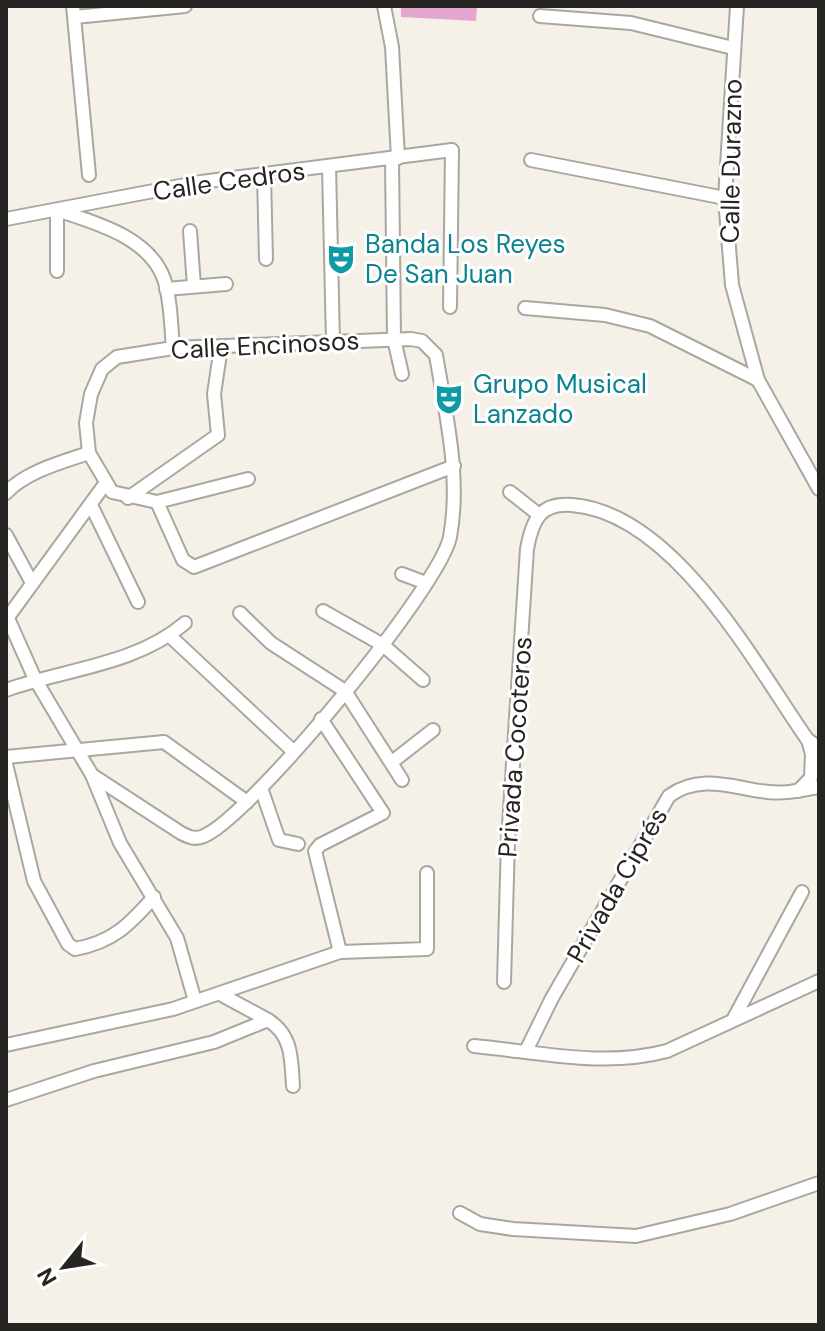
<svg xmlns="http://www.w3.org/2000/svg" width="825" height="1331" viewBox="0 0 825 1331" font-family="'DM Sans',sans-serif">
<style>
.building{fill:#e3a6cf}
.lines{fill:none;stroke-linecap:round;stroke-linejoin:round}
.minor-casing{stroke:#aaa79f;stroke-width:16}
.minor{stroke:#fff;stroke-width:12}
.labels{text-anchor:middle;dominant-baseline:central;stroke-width:6;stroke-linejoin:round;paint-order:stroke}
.street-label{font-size:26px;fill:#272522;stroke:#fff}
.culture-label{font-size:26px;fill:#0d838f;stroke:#fff;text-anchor:start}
</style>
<rect width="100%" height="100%" fill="#f5f1e8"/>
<path class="building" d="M401 6H477L476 21 401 17Z"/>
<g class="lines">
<g class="minor-casing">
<g id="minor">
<path d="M73 6 89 175"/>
<path d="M384 6 392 47 398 158"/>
<path d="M737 6 725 198 732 285 758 380 819 489"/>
<path d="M540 16 631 23 733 48"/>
<path d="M75 17 185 6"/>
<path d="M392 158 394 339 402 374"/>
<path d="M531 160 725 198"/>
<path d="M329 166 333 342"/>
<path d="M264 175 266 259"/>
<path d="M6 219 201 182 452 150 450 307"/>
<path d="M190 231 194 286"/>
<path d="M57 271V210C96 223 149 237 164 279 171 300 171 326 173 348"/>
<path d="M166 289 226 284"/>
<path d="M525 308 605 315 650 326 758 380"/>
<path d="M510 492 538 514"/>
<path d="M6 493C25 472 62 462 89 453"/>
<path d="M128 498 218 435 214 394 221 347"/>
<path d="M157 502 183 560 194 567 454 466"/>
<path d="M91 505 138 602"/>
<path d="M6 535 32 583"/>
<path d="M402 574 426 583"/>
<path d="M323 611 383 645 423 680"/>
<path d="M240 613 271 643 345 691 402 780"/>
<path d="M6 614 35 679 92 775 120 843 177 938 195 1001"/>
<path d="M8 617 105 484"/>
<path d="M170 636 294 752"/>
<path d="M6 690C65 669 136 665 185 623"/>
<path d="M321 719 383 813 320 845 315 851 340 952"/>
<path d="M6 757 164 742 247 802"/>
<path d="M392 762 433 730"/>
<path d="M6 764 34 881 68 944 75 949C113 942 129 925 154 897"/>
<path d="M92 775 181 833C189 837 195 840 204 836 251 816 440 587 450 537 461 477 446 415 436 355L422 341 411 339 173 348 117 357 102 369 91 394 86 423 89 453 112 492 157 502 248 479"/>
<path d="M261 788 279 840 298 844"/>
<path d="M798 791 811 778 812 754 808 740"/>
<path d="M504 982 508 841 527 549C532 521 540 502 572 505 674 513 754 663 807 739L819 748"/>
<path d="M734 1018 802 892"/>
<path d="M268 1020C293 1036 291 1059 293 1086"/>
<path d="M6 1045 173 1009 340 952 427 949V873"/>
<path d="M474 1046C539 1052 603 1068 667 1051L819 981"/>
<path d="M526 1051 552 998 669 796C701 773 733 788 768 792 786 794 802 790 819 787"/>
<path d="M6 1100 94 1071 214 1042 268 1020 220 994"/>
<path d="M460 1213 480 1224 513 1229 636 1236 730 1214 819 1183"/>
</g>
</g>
<use href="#minor" class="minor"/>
</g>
<defs>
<g id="theatre-bare" transform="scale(2.4)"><path d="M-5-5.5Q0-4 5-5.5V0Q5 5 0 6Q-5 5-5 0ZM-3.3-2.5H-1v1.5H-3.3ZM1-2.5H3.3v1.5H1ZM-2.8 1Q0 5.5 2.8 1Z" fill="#0f9aa8" stroke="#fff" stroke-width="2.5" paint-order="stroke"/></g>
</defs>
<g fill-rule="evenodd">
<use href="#theatre-bare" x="341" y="259"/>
<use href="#theatre-bare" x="449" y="399"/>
</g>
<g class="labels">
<g class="street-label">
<text transform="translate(731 161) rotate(-89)">Calle Durazno</text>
<text transform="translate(229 181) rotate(-8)">Calle Cedros</text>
<text transform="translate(265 345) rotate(-3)">Calle Encinosos</text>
<text transform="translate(515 747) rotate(-86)">Privada Cocoteros</text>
<text transform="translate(617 885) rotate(-60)">Privada Ciprés</text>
</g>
<g class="culture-label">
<text x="365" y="244">Banda Los Reyes<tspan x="365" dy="30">De San Juan</tspan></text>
<text x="473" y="384">Grupo Musical<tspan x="473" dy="30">Lanzado</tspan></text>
</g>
</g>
<rect width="825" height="1331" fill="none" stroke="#272522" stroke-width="16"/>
<g transform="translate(64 1267) rotate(240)" stroke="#ffffff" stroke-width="6" paint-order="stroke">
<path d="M0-6L14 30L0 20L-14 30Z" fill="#272522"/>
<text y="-12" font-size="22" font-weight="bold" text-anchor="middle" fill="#272522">N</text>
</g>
</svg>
